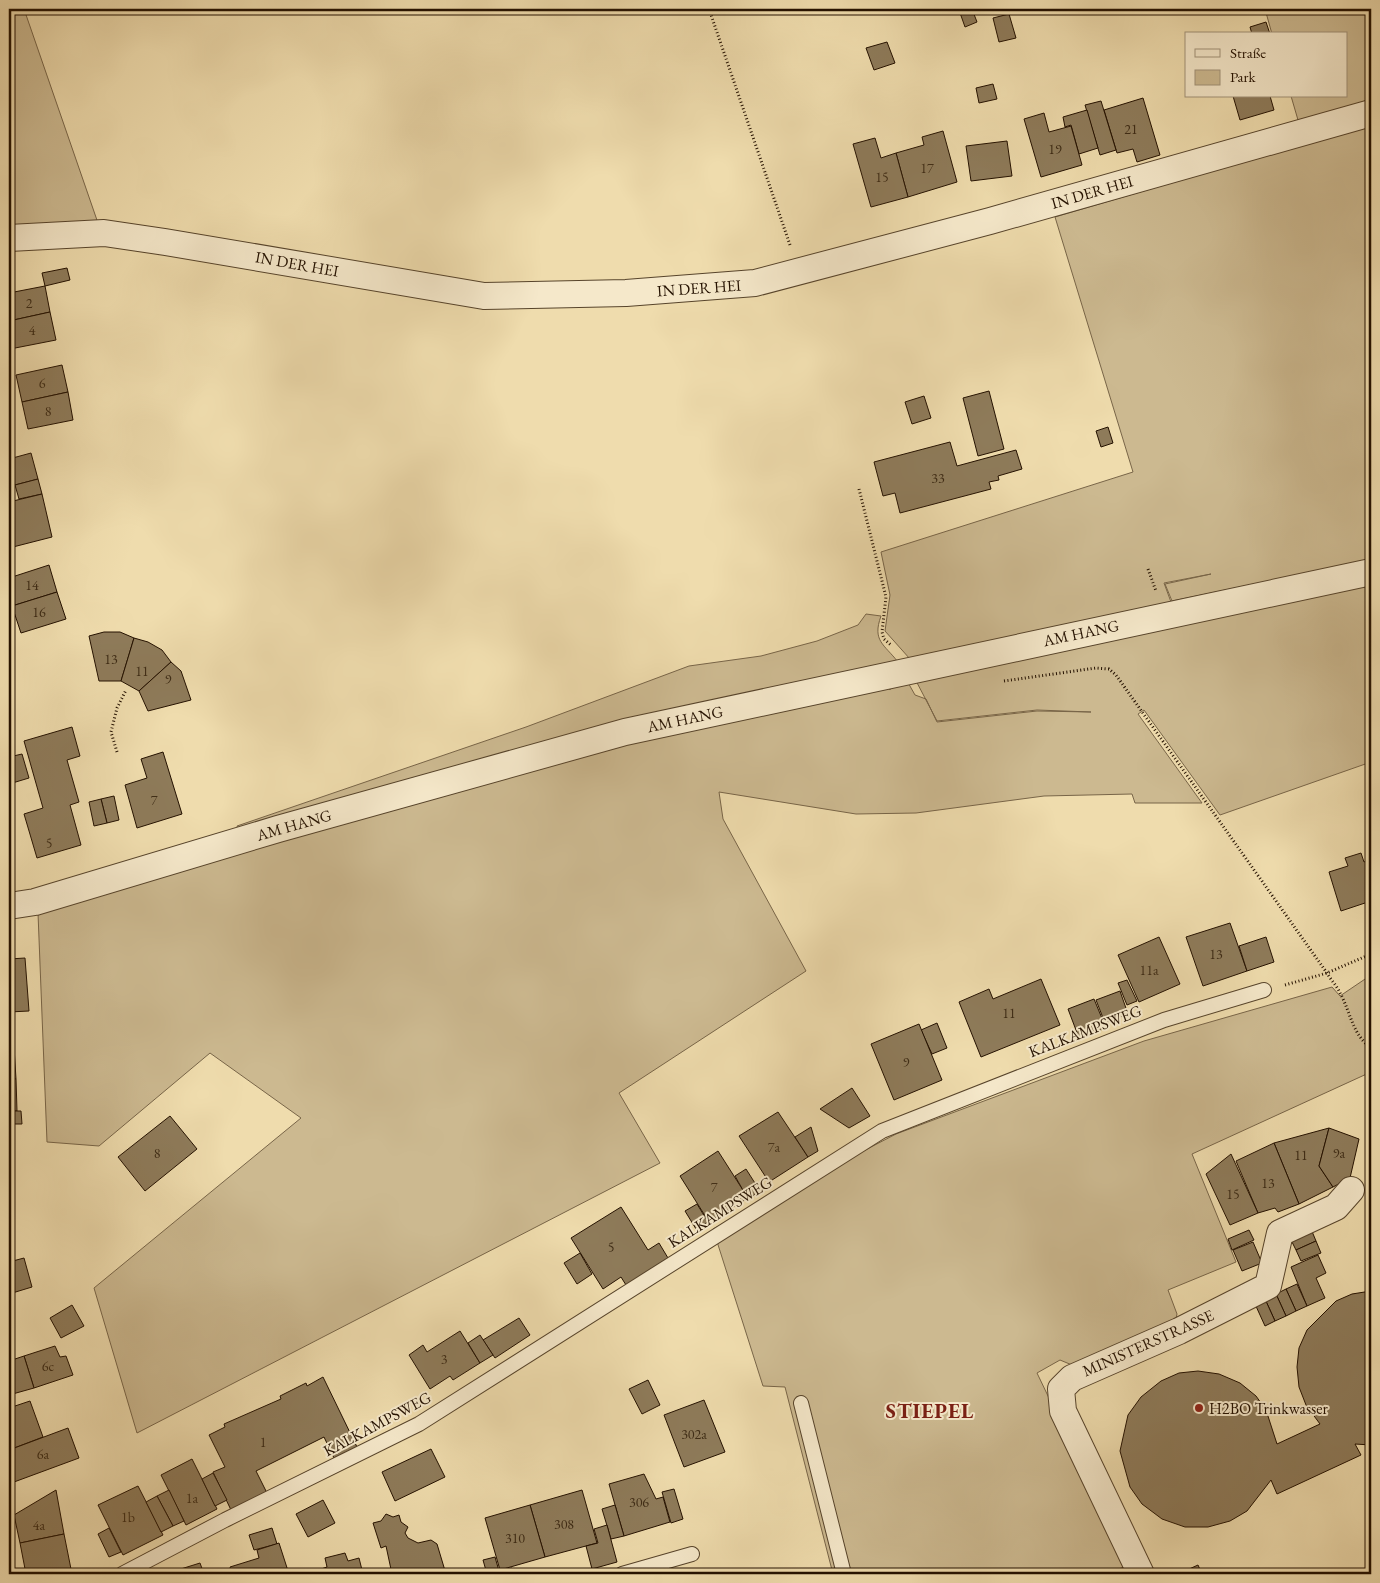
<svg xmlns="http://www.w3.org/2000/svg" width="1380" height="1583" viewBox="0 0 1380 1583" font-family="'EB Garamond',serif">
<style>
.green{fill:#ccb990;stroke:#786548}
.building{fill:#8e7b5a;stroke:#241100}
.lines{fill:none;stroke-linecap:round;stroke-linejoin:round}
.service-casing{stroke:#57442b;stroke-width:16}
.minor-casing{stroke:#57442b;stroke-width:28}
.path{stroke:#241100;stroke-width:3;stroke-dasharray:1 2.5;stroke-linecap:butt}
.service{stroke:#f5e8ca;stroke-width:14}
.minor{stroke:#f5e8ca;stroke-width:26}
.poi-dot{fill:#8f2418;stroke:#f5e8ca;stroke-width:2}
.labels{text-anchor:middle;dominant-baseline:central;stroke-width:4;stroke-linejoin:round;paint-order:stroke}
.number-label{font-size:14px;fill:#3e2c16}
.street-label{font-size:16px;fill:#241100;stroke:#f5e8ca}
.poi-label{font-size:16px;fill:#241100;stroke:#f5e8ca;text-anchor:start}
.district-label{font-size:21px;font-weight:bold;letter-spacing:1px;fill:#7a1f14;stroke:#f5e8ca}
</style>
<rect width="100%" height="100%" fill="#efdcad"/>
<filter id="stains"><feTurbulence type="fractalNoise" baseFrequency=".004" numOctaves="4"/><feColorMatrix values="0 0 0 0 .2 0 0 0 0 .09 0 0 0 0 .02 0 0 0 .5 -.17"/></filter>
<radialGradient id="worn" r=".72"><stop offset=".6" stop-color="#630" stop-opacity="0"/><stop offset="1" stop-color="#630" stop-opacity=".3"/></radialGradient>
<g class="green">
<path d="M9 9H24L99 226 9 231Z"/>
<path d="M1265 9H1371V105L1298 120 1291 96H1346V34H1272Z"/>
<path d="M1371 124V560L1172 601 1165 584 1211 574 1164 583 1171 602 910 659 885 631 890 595 881 552 1133 472 1055 217Z"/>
<path d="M1371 583V762L1220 815 1144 710 1138 714 1202 803H1135L1132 794 1044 796 916 813 856 814 719 792 723 819 806 971 619 1093 660 1163 137 1433 94 1288 301 1118 210 1053 99 1146 47 1142 38 913 534 766 888 683 890 690 889 683 906 679 915 695 926 699 937 722 1037 711 1091 712 1037 710 937 721 914 677Z"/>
<path d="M866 614 881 616C872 641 884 644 898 662L240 836 237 826 526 727 689 666 761 656 817 641 858 625Z"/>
<path d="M1371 975V1072L1192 1154 1236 1262 1168 1290 1177 1314 1175 1323 1072 1365 1060 1360 1037 1373 1129 1565 1106 1574H833L785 1387 763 1386 713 1229 896 1134 1144 1041 1332 987 1340 996Z"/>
</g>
<g class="building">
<path d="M962 9H972L977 22 965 27 959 10Z"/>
<path d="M1009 14 1016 38 999 42 993 18Z"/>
<path d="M1266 22 1270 34H1252L1250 27Z"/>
<path d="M887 42 895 63 874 70 866 48Z"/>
<path d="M1371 67V83H1370L1366 69Z"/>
<path d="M993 84 997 99 979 103 976 88Z"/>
<path d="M1233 96H1270L1274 110 1240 120Z"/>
<path d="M1143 98 1160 155 1137 162 1133 149 1117 153 1104 110Z"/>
<path d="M1101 101 1116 150 1100 155 1085 105Z"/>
<path d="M1087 110 1098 148 1079 154 1071 125 1065 127 1063 117Z"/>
<path d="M1044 113 1049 132 1071 126 1082 165 1041 177 1024 119Z"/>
<path d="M943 131 957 182 908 197 896 153 924 145 922 137Z"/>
<path d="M875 138 881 158 896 153 908 197 871 207 853 144Z"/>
<path d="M1007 141 1012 176 971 181 966 146Z"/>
<path d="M67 268 70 280 45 286 42 273Z"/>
<path d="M45 286 50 312 9 321V293Z"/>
<path d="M50 312 56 340 10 349 9 321Z"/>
<path d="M62 365 68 392 22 402 16 375Z"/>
<path d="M989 391 1004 449 978 456 963 398Z"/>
<path d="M68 392 73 420 28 429 22 402Z"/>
<path d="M924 396 931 418 912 424 905 402Z"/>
<path d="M1108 427 1113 443 1101 447 1096 431Z"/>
<path d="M950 442 957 466 1016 450 1022 469 998 476 999 480 989 482 991 489 900 513 895 493 883 496 874 462Z"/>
<path d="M31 453 38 479 11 486 9 459Z"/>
<path d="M38 479 42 494 19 499 15 485Z"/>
<path d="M1371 481V490H1368L1366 483Z"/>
<path d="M42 494 52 537 9 548V502Z"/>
<path d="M49 565 57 592 12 606 9 595V578Z"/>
<path d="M57 592 66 619 21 633 12 606Z"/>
<path d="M104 632H120L134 638 121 681H99L89 636Z"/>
<path d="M134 638 148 642 162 650 171 662 139 691 121 681Z"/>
<path d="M171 662 181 671 191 700 148 711 139 691Z"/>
<path d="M9 708 13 720 9 722Z"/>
<path d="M72 727 80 756 67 760 79 802 70 805 81 845 37 858 24 814 43 808 24 741Z"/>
<path d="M163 752 182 814 137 828 125 785 147 778 141 759Z"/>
<path d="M22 754 29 778 9 784V757Z"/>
<path d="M114 796 119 820 107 823 101 799Z"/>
<path d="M101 799 107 823 94 826 89 802Z"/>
<path d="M1361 853 1364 862 1371 859V901L1341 911 1329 872 1348 866 1345 858Z"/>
<path d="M1230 923 1247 971 1203 986 1186 937Z"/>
<path d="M1159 937 1180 984 1139 1002 1118 955Z"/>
<path d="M1266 937 1274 962 1247 971 1239 946Z"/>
<path d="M25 958 29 1011 9 1012V959Z"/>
<path d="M1041 979 1060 1025 981 1057 959 1002 989 989 993 999Z"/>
<path d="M1127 980 1137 1001 1127 1005 1118 983Z"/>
<path d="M1120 991 1128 1014 1105 1023 1096 1000Z"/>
<path d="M1094 999 1106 1028 1079 1038 1068 1009Z"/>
<path d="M937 1023 947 1048 932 1054 921 1030Z"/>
<path d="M919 1024 942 1080 894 1100 871 1044Z"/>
<path d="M9 1047H14L16 1079H9Z"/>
<path d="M9 1079H16L17 1111H9Z"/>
<path d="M852 1088 870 1116 849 1128 820 1109Z"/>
<path d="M9 1111H21L22 1124H9Z"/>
<path d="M778 1112 808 1157 769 1182 739 1136Z"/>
<path d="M170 1116 197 1149 145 1191 118 1157Z"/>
<path d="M811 1127 818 1151 808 1157 795 1137Z"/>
<path d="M1329 1128 1319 1166 1333 1187 1299 1204 1274 1143Z"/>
<path d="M1329 1128 1359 1139 1350 1178 1333 1187 1319 1166Z"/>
<path d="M1274 1143 1299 1204 1278 1212 1275 1208 1258 1213 1236 1161Z"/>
<path d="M718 1151 748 1198 709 1222 680 1176Z"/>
<path d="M1231 1154 1258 1213 1230 1225 1206 1174Z"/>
<path d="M746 1169 760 1191 748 1199 735 1176Z"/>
<path d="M697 1204 708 1222 696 1229 685 1211Z"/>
<path d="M621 1207 648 1250 659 1243 668 1258 626 1285 621 1277 603 1289 571 1238Z"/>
<path d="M1311 1229 1316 1241 1296 1250 1290 1238Z"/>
<path d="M1249 1230 1254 1240 1232 1250 1228 1239Z"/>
<path d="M1316 1241 1321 1253 1301 1261 1296 1250Z"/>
<path d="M1253 1242 1262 1263 1242 1271 1233 1250Z"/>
<path d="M580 1253 592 1274 577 1284 564 1263Z"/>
<path d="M1318 1255 1326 1273 1316 1278 1325 1298 1307 1306 1291 1267Z"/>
<path d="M24 1258 32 1287 9 1294V1262Z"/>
<path d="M1297 1284 1307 1306 1296 1311 1286 1289Z"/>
<path d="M1286 1289 1296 1311 1286 1316 1276 1294Z"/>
<path d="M1371 1291V1445L1355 1444 1361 1455 1277 1494 1271 1480 1247 1511 1230 1521 1208 1527H1185L1162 1519 1142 1504 1130 1487 1120 1451 1128 1415 1141 1397 1161 1381 1179 1373 1198 1371 1219 1374 1240 1383 1256 1396 1266 1410 1277 1444 1320 1424 1306 1405 1299 1387 1297 1367 1299 1348 1307 1330 1336 1301 1352 1294Z"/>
<path d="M1276 1294 1286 1316 1275 1321 1265 1299Z"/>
<path d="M1265 1299 1275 1321 1265 1326 1255 1304Z"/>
<path d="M72 1305 84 1326 61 1338 50 1318Z"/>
<path d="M519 1318 530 1335 495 1358 483 1340Z"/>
<path d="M460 1331 480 1363 453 1380 450 1376 430 1389 409 1355 423 1345 427 1352Z"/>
<path d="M480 1335 493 1355 480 1363 468 1343Z"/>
<path d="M55 1346 60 1357 66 1356 73 1375 34 1388 24 1356Z"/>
<path d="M24 1356 34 1388 9 1395V1361Z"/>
<path d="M323 1377 357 1447 334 1458 324 1437 256 1471 267 1493 231 1510 213 1472 225 1467 209 1435 225 1427 224 1424 281 1399 280 1396 306 1383 307 1386Z"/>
<path d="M648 1380 660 1405 642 1414 629 1389Z"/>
<path d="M704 1400 725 1452 684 1467 664 1415Z"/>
<path d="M30 1401 43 1437 9 1450V1408Z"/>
<path d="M68 1428 79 1458 14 1482 9 1469V1450Z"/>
<path d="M431 1449 445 1477 395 1501 382 1472Z"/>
<path d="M192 1459 217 1509 186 1525 161 1475Z"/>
<path d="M213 1473 227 1500 215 1506 202 1479Z"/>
<path d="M644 1474 656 1499 663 1497 670 1522 624 1536 609 1484Z"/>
<path d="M138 1486 163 1535 123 1555 98 1505Z"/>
<path d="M674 1489 683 1519 671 1523 662 1492Z"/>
<path d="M56 1490 64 1534 20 1543 14 1515Z"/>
<path d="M169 1490 184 1521 173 1526 157 1496Z"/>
<path d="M582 1490 597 1543 545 1557 530 1505Z"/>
<path d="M157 1496 173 1526 161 1532 146 1502Z"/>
<path d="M323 1500 335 1523 308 1537 296 1514Z"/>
<path d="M530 1505 545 1557 500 1570 485 1518Z"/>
<path d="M615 1505 624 1536 611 1539 602 1509Z"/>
<path d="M386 1514 393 1517 399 1515 401 1522 408 1527 405 1533 408 1538 418 1543 431 1540 437 1544 446 1574H392L386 1546 381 1548 373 1523 381 1521Z"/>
<path d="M607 1525 617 1562 592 1569 586 1546 598 1543 594 1529Z"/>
<path d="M109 1528 121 1552 109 1557 98 1534Z"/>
<path d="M272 1528 277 1544 254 1550 249 1535Z"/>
<path d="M64 1534 72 1574H26L20 1543Z"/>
<path d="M279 1543 289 1574H232L230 1567 259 1558 257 1550Z"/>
<path d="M345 1553 348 1561 359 1558 363 1574H316L315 1571 327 1567 325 1558Z"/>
<path d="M495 1557 499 1571 512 1568 514 1574H487L483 1560Z"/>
<path d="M200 1563 204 1574H186L184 1568Z"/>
<path d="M1198 1565 1202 1574H1178Z"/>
<path d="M184 1568 186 1574H168L167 1573Z"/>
</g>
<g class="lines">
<g class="service-casing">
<g id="service">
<path d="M801 1403 844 1574"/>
<path d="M122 1574 225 1520 419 1424 882 1131 1164 1020 1264 990"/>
<path d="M622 1574 692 1554"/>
</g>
</g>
<g class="minor-casing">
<g id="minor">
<path d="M9 238 104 233 165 242 484 296 626 293 755 283 990 221 1371 113"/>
<path d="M9 906 35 902 278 829 625 732 1371 572"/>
<path d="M1141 1574 1063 1411 1061 1389 1072 1378 1179 1331 1268 1286 1280 1233 1336 1207 1351 1190"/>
</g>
</g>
<g class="path">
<path d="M709 9 790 245"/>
<path d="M859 489 886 597 882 632 884 639 892 646"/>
<path d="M1148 569 1156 591"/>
<path d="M1004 681 1096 668 1109 669 1116 675 1327 973C1331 980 1337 986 1340 993 1351 1013 1352 1034 1371 1048"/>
<path d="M117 752 111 732 117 708 126 690"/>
<path d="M1285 985 1327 973 1371 954"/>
</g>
<use href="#service" class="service"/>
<use href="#minor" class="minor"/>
</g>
<circle class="poi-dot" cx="1199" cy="1408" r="5"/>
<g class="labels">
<g class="number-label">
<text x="1131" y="129">21</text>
<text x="1055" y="149">19</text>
<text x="927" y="168">17</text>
<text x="882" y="177">15</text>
<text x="29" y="303">2</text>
<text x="32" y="330">4</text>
<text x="42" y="383">6</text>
<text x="48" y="411">8</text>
<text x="938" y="478">33</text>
<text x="32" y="585">14</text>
<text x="39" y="612">16</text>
<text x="111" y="659">13</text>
<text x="142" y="671">11</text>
<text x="168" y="679">9</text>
<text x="154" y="800">7</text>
<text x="49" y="843">5</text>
<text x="1216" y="954">13</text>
<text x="1149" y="970">11a</text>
<text x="1009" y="1013">11</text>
<text x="906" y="1062">9</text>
<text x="774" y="1147">7a</text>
<text x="157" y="1153">8</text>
<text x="1339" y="1153">9a</text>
<text x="1301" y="1155">11</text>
<text x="1268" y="1183">13</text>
<text x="714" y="1187">7</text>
<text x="1233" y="1194">15</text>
<text x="611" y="1247">5</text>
<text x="444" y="1359">3</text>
<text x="48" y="1366">6c</text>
<text x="694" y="1434">302a</text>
<text x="263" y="1442">1</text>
<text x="43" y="1454">6a</text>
<text x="192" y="1498">1a</text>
<text x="639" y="1502">306</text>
<text x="128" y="1517">1b</text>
<text x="564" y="1524">308</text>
<text x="39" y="1525">4a</text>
<text x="515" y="1538">310</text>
</g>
<g class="street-label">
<text transform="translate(1092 192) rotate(-16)">IN DER HEI</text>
<text transform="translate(297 264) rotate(10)">IN DER HEI</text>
<text transform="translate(699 288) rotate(-4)">IN DER HEI</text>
<text transform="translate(1081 633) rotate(-12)">AM HANG</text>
<text transform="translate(685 719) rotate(-12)">AM HANG</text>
<text transform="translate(294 825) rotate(-16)">AM HANG</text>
<text transform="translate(1085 1031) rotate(-21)">KALKAMPSWEG</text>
<text transform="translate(720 1212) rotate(-32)">KALKAMPSWEG</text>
<text transform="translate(1148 1343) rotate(-24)">MINISTERSTRASSE</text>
<text transform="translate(377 1424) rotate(-28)">KALKAMPSWEG</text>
</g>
<g class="poi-label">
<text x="1209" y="1408">H2BO Trinkwasser</text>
</g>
<g class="district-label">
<text x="930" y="1410">STIEPEL</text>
</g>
</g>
<rect width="1380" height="1583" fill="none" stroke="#efdcad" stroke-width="30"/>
<rect x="10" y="10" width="1360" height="1563" fill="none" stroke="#241100" stroke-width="2.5"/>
<rect x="15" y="15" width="1350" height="1553" fill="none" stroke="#241100"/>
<rect x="1185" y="32" width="162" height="65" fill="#f5e8ca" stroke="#a19279"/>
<rect x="1195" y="49" width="25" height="8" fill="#f5e8ca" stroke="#a19279"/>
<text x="1230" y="58" font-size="15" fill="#241100">Straße</text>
<rect x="1195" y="70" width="25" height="15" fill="#ccb990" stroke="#a19279"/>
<text x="1230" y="82" font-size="15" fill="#241100">Park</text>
<rect width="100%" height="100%" filter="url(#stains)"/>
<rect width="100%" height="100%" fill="url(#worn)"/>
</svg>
